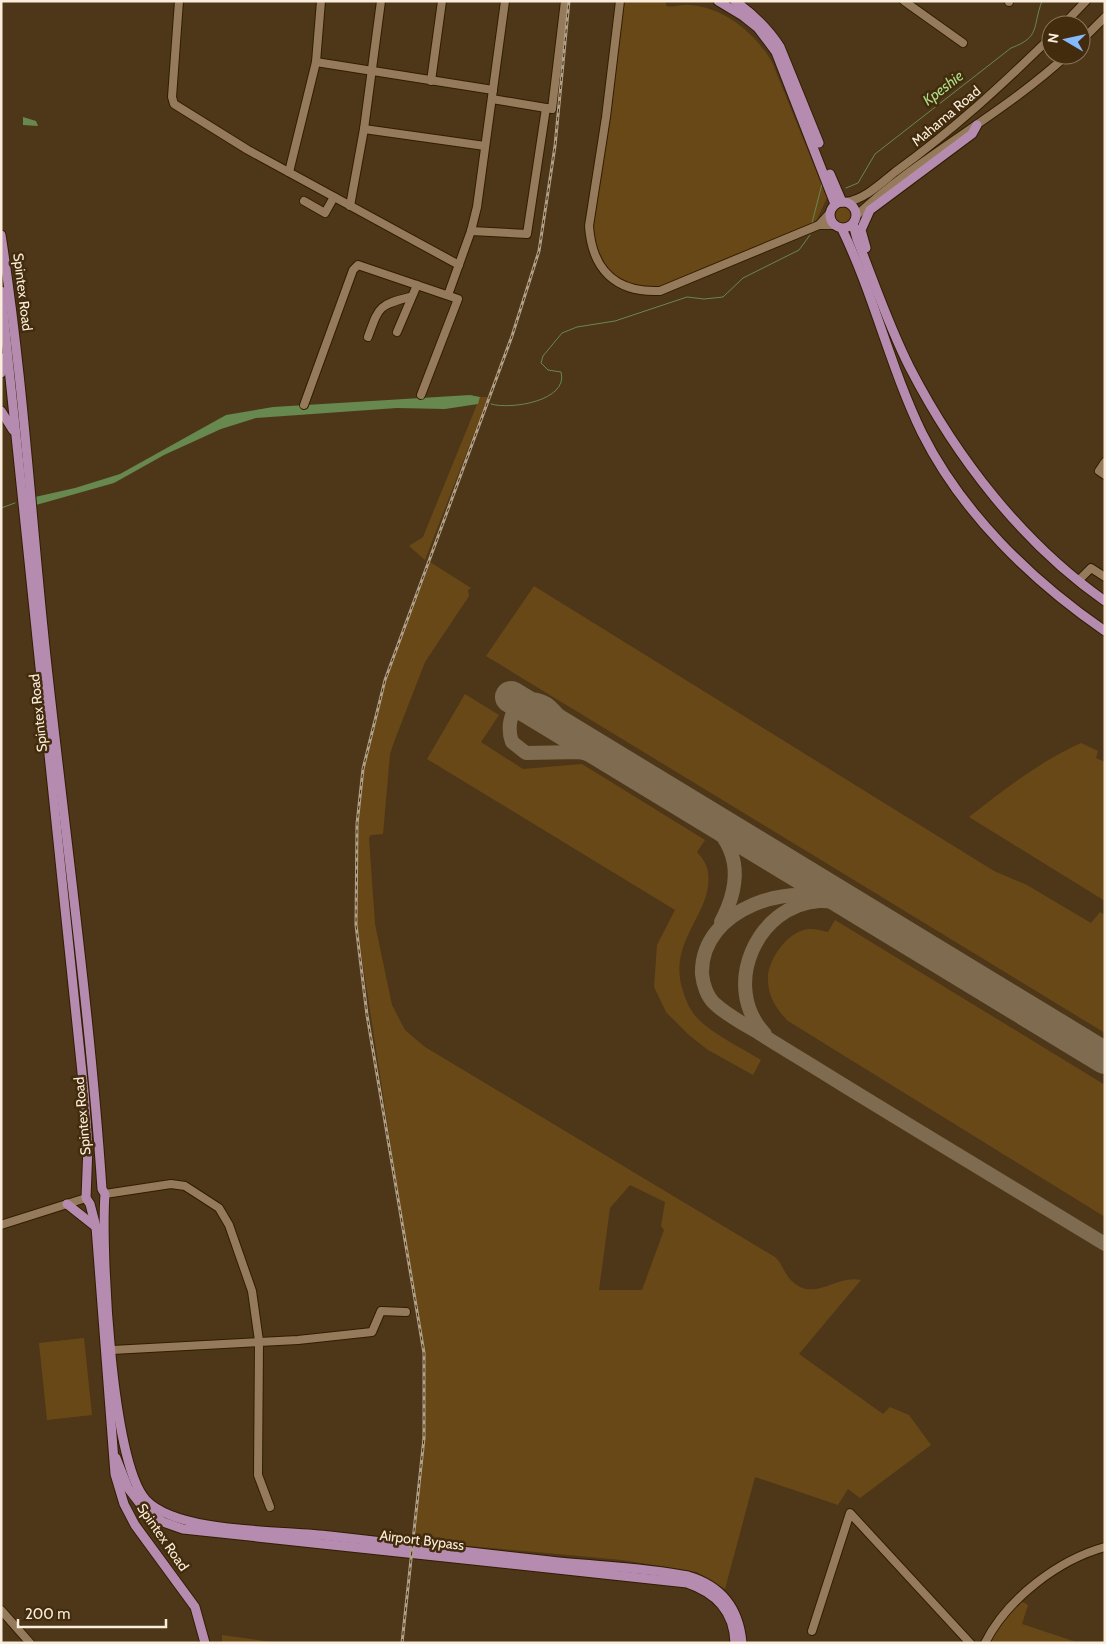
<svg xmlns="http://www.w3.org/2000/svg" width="1106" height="1644" viewBox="0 0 1106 1644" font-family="Cabin,sans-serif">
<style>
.green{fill:#694817;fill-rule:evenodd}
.water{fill:#67884e}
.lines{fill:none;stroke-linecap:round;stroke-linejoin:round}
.stream{stroke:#67884e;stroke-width:1}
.taxiway{stroke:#7f6c50;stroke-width:14}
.runway{stroke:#7f6c50;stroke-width:32}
.minor-casing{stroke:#321d00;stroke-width:10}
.major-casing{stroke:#321d00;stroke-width:11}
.minor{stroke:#957b5b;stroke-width:8}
.major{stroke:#b58cb0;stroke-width:9}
.rail-casing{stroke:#b1a089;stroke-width:3}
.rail{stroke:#422c0d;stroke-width:1;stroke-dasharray:4;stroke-linecap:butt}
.labels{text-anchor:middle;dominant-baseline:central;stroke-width:5;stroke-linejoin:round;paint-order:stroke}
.street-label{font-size:14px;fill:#fbeddb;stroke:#422c0d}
.water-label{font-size:15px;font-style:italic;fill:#addd89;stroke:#422c0d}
</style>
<rect width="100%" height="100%" fill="#4d3718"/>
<g class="green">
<path d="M623 1H666V6C675 8 681 4 689 5 724 7 755 33 772 62L827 198 816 221 666 286C627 293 603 277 592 239Z"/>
<circle cx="843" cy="215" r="8"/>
<path d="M480 397H488L425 560 409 546 423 537Z"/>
<path d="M430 562 471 588 468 590 469 596 425 662 394 742 390 754 383 834 371 835 369 838 375 924 392 1005 405 1030 425 1047 775 1257C783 1264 784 1275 793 1282 815 1302 837 1274 861 1280L799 1354 883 1414 890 1407 909 1415 931 1445 860 1498 848 1489 838 1505 755 1477 725 1589 697 1572 622 1560 415 1541 421 1467 425 1368 356 919C354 859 356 798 369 738 383 678 408 620 430 562ZM630 1185 665 1202 661 1226 664 1230 642 1290H599L610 1208Z"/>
<path d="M534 586 994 871 1027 885 1091 923 1100 912 1105 915V1033L486 656Z"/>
<path d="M465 694 499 715 481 742 523 769 582 764 705 840 697 852C702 858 707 864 708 872 714 913 666 941 683 991 686 1001 690 1010 697 1018 714 1035 740 1047 761 1060L753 1075 708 1050 690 1036 666 1012 654 987 657 945 675 910 427 759Z"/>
<path d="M1081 743 1098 751 1096 758 1105 762V901L969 817C1005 789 1039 762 1081 743Z"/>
<path d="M835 920 1105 1085V1217L788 1021C777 1010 768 997 768 980 767 962 784 937 801 931 810 927 819 930 828 932Z"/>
<path d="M84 1338 92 1415 47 1420 39 1343Z"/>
<path d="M1021 1601 1028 1605 1022 1624 1079 1643H986L1008 1612Z"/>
<path d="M222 1635 278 1643H222Z"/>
</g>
<g class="water">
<path d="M23 117 36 121 38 126 23 125Z"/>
<path d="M470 395 480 397 478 404 445 409 397 408 256 418 221 429 164 455 114 483 36 505 35 497 75 488 120 474 226 415 273 407Z"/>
</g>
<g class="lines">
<g class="stream">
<path d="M846 188 858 183 875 154 1011 48C1041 37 1032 27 1042 1"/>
<path d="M812 223 822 184"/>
<path d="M491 404C510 410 569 401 561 372L548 370 541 363 543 356 562 333 577 327 615 321 687 297 704 299 723 297 743 278 799 250 810 235"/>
<path d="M1 508 15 503"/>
</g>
<g class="taxiway">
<path d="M575 736C565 727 559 712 547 704 521 688 503 717 512 742L526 753 579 752 616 761"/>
<path d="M701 813C739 845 744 878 721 922"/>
<path d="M845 904C794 878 700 908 702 974 703 984 707 997 715 1004 728 1016 744 1024 759 1033 786 1050 813 1066 840 1083 928 1137 1016 1190 1105 1244"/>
<path d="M765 1034C720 987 757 905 819 901 835 900 850 906 864 911"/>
</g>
<path class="runway" d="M511 697 1105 1058"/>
<g class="minor-casing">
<g id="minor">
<path d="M179 1 172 97 174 104 248 150 459 265"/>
<path d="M620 1 606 117 589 226C592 269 615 293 660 291L819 225 829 214"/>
<path d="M904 1 963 43"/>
<path d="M1009 1V2"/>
<path d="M1063 25 1086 1"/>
<path d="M1081 41 1105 17"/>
<path d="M316 62 493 90"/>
<path d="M431 81 442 1"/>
<path d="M492 99 552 109 565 1"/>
<path d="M364 129 485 146"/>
<path d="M289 172 316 62 321 1"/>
<path d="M304 201 325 213 334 197"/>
<path d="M846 202C865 199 880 184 895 172 953 130 1000 87 1051 37"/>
<path d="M350 206 364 129 381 1"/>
<path d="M857 215C921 155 1002 115 1067 55"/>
<path d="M819 225H833"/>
<path d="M471 231 527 234 546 108"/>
<path d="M448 295 471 231 477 207 505 1"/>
<path d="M397 332 417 285"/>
<path d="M368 337C379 307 378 305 410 297"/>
<path d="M304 405 353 270 358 265 458 299 421 395"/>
<path d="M1105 462 1099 471 1105 475"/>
<path d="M1078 581 1091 568 1105 577"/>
<path d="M105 1194 171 1184 185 1186 219 1208 229 1225 252 1291 259 1341 258 1475 270 1507"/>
<path d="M1 1225 86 1198"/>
<path d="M112 1350 298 1340 372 1332 381 1311 406 1312"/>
<path d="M1 1610 30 1643"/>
<path d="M812 1631 850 1513 970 1643"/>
<path d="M985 1643C1007 1599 1058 1560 1105 1547"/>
</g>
</g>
<g class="major-casing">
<g id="major">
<path d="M718 1 743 16 758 28 776 52 835 204"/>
<path d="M735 1C753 14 768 28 780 47L819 143"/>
<path d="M830 174 842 202"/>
<circle cx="843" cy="215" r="13"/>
<path d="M853 224 857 239C874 282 889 327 910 368 956 457 1022 543 1105 601"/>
<path d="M842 229C874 295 890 367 922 433 962 513 1032 581 1105 631"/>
<path d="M1 235C23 375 31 516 46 657 65 834 90 1011 102 1189L105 1194C101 1249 111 1463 146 1500 178 1534 283 1530 330 1536 403 1544 476 1553 550 1561 595 1566 643 1567 688 1576 722 1586 739 1608 742 1643"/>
<path d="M866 248 861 230 870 210 972 134 977 125"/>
<path d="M1 291 84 1092 88 1146 86 1198 90 1204 96 1227 115 1474 124 1504 135 1525 195 1607 205 1643"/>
<path d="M1 373 4 367 3 358"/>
<path d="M1 411 13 430"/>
<path d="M67 1204 96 1227"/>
<path d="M116 1458 128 1488 144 1509 163 1522 183 1529 687 1583C716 1593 734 1611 735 1643"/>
</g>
</g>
<use href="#minor" class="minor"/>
<use href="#major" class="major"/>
<g class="rail-casing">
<path id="rail" d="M402 1643 424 1438V1353L367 1015 356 925 357 824 363 769 385 680 512 336 539 251 555 146 569 1"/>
</g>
<use href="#rail" class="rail"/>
</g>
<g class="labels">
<g class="street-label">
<text transform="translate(946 116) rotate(-40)">Mahama Road</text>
<text transform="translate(23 292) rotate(83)">Spintex Road</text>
<text transform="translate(38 713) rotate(-96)">Spintex Road</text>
<text transform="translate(82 1116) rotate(-95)">Spintex Road</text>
<text transform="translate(163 1537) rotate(55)">Spintex Road</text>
<text transform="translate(422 1540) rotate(7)">Airport Bypass</text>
</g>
<g class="water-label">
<text transform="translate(943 88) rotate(-38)">Kpeshie</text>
</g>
</g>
<rect width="1106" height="1644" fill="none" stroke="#fbeddb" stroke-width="5"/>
<g transform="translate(1066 40) rotate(279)"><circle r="24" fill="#422c0d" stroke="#8c795f"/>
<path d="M0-4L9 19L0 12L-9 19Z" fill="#85bbfb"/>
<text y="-8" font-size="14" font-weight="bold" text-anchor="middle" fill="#fbeddb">N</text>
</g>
<path d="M18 1619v8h148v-8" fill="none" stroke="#fbeddb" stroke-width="2.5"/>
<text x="25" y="1619" font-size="15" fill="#fbeddb" stroke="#422c0d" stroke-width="4" paint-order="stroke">200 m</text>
</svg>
